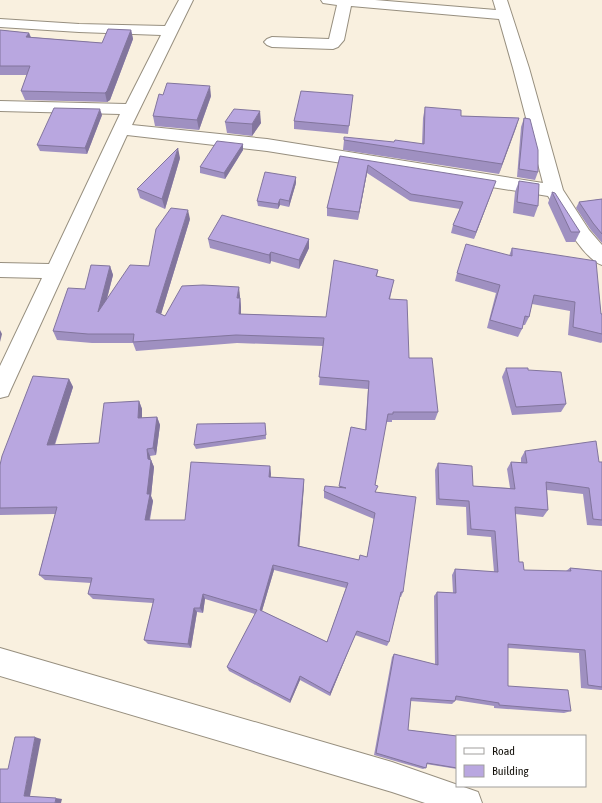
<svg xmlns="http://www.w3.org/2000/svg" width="602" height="803" viewBox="0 0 602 803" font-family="'Asap Condensed',sans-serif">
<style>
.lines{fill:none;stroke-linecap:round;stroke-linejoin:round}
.minor-casing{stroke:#978f7f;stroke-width:2}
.minor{fill:#fff;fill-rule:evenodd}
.wall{fill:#9f90c1;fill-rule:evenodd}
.shaded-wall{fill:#82759d}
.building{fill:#b9a7e0;stroke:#82759d;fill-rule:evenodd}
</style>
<rect width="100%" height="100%" fill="#f9f0df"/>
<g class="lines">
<g class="minor-casing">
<g id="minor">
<path d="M179 0H193L132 125 267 139 543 183 513 68 499 19 351 6 344 40 338 47 333 49 272 47 267 45 264 42 267 39 272 37 329 39 337 5 323 3 321 0H375L496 10 493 0H507L529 68 563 190 589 230 602 245V265C583 259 559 214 548 196L267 151 127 135 11 389 8 396 0 398V366L42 278 0 277V263L49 264 120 114 0 111V101L126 104 161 35 79 32 0 27V19L79 24 165 26Z"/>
<path d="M0 648 392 762 478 792 482 803H425L392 792 0 676Z"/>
</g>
</g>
<use href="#minor" class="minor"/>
</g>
<g class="wall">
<path d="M0 30 29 33 31 37 102 43 131 30 133 39 110 100 107 102 25 100 21 91 27 75H0Z"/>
<path d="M211 96 199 130 155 126 153 116Z"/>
<path d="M352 103 348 134 294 129V121Z"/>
<path d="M425 107 461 116 519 118 499 174 343 150 344 140 422 144 423 118Z"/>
<path d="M102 115 87 154 40 151 37 145Z"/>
<path d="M524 118 538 172 535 180 517 177 521 127Z"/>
<path d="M225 122 261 123 252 136 227 133Z"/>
<path d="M243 144V150L225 179 200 173V167Z"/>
<path d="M340 156 493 189 474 239 451 233 453 225 460 209 410 201 367 173 358 220 327 216V208Z"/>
<path d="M180 158 165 209 140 198 137 189Z"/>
<path d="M519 181 538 206 534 217 513 213 515 192Z"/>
<path d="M296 183 289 207 280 205 278 209 258 206 257 201Z"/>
<path d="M552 192 580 232 575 242H566L548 203Z"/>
<path d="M602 199V243L590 229 576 208 579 202Z"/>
<path d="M190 219 161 314 165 316 240 296 241 307V314L326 317 378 270 377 276 392 289 390 299 409 358 438 412 435 420H392V422H386L375 485 376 492 403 592 401 597H400L389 642 387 646 355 635 330 696 300 680 290 703 229 671 227 667 255 614 205 599 203 613 197 612 191 648 148 644 144 640 153 603 93 599 88 594 91 583 45 580 39 575 55 514 0 515V465L69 379 73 387 55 445 99 443 139 401 142 409V418L157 417 160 425 156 455 150 456 151 460 154 467 151 496 153 501 150 520H185L270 466 271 477 304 479 299 546 359 560 367 557 374 519 324 498V491L339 488 351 427 365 430 368 389 319 385 323 346 237 343 136 351 133 343H92L57 340 53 331 85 289 110 266 113 275 107 299 149 266ZM274 570 346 588 327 642 262 611Z"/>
<path d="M208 239H309V248L299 269 271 261 270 264 210 248Z"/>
<path d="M512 248 602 314V342L601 343 568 335 570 311 532 304 529 317 525 325H523L522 329 518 337 487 328 496 293 455 281 457 273 509 256Z"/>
<path d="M506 368 566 404 561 412 512 415 502 377Z"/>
<path d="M265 423 266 439 196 449 194 445Z"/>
<path d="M525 451 599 462H602V526L587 525 583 494 547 490 548 510 543 517 515 514 519 562 524 570 566 571 570 568 602 571V690H601L581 688 579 653 508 648V686L571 711 564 713 494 708V706L455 700V701L452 704 410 701 408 730 457 736V769L426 764V768L423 769 374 755 392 657 394 654 435 665 434 596 437 592 453 593 452 575 455 569 494 572 491 537 467 535 466 507 436 505 435 470 438 463 473 486 510 488 507 469 511 462 521 463V458Z"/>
</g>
<g class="shaded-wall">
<path d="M131 30 133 39 110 100 107 102 105 93Z"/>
<path d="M29 33 32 42 26 37Z"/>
<path d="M210 86 211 96 199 130 197 120Z"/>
<path d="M100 109 102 115 87 154 85 148Z"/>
<path d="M260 111 261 123 252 136V124Z"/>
<path d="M519 118 516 128 499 174 502 164Z"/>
<path d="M243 144V150L225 179 224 173Z"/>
<path d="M178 148 180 158 165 209 162 199Z"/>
<path d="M368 165 367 173 358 220 359 212Z"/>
<path d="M296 177V183L289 207V201Z"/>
<path d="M496 181 493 189 474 239 476 232Z"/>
<path d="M280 199V205L278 209V204Z"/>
<path d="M188 210 190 219 159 321 156 312Z"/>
<path d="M309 239V248L299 269V260Z"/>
<path d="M271 252V261L270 264 269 255Z"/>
<path d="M110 266 113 275 101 321 98 312Z"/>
<path d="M239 287 240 296 238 307 237 298Z"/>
<path d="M240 298 241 307V322L239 314Z"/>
<path d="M0 330 2 334 0 342Z"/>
<path d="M69 379 73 387 52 452 47 445Z"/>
<path d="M139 401 142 409V426L138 418Z"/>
<path d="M157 417 160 425 156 455 153 448Z"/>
<path d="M147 449 150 456 151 464V460L154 467 151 496 153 501 148 526 145 520 147 494 148 459Z"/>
<path d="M270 466 271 474 270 483 269 477Z"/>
<path d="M304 479V486L299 551 298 546Z"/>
<path d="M273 565 274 570 261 614 260 610Z"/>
<path d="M203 594 205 599 203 613 200 608Z"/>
<path d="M194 608 197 612 191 648 188 644Z"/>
<path d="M357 631 355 635 330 696V693Z"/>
<path d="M300 676V680L290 703V700Z"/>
<path d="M35 737 41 739 30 796H24Z"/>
<path d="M56 798 62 799 61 803H55Z"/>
</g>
<g class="building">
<path d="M108 29 131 30 107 91 105 93 21 91 30 66H0V30L29 33 26 37 102 43Z"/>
<path d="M167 83 210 86 197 120 153 116 159 94 163 95Z"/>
<path d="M301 91 353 95 349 126 294 121Z"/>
<path d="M425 107 461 110V116L519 118 502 164 344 140V137L394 142 395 140 424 144Z"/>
<path d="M54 108 100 109 85 148 37 145Z"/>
<path d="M234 109 260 111 252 124 225 122Z"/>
<path d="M524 118 530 119 538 150V172L519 169Z"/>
<path d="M217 141 243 144 224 173 200 167Z"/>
<path d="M178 148 162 199 137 189Z"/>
<path d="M340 156 496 181 476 232 453 225 463 202 411 194 368 165 359 212 327 208Z"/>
<path d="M265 172 296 177 289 201 280 199 278 204 257 201Z"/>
<path d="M519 181 539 184 538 206 517 202Z"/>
<path d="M552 192 555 193 580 232H571Z"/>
<path d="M602 199V234L593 223 579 202Z"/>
<path d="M171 208 188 210 156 312 165 316 182 286 203 285 239 287 237 298H240L239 314 326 317 334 260 378 270 376 276 394 280 389 299 407 300 409 358H432L438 412H393V414H388L375 485 378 486 375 492 416 497 403 592H401L389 642 357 631 330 693 300 676 290 700 227 667 257 610 203 594 200 608H194L188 644 144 640 154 599 88 594 92 578 39 575 57 507 0 508V465L2 456 33 376 69 379 47 445 99 443 104 403 139 401 138 418 157 417 153 448 147 449 148 459 151 460 147 494H150L145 520H185L191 462 270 466 269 477 304 479 298 546 359 560 360 555 367 557 375 513 324 491 325 486 346 488 339 486 351 427 366 430 369 381 319 377 324 338 236 335 133 342 134 334H88L53 331 68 288 85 289 91 265 110 266 98 312 130 265 149 266 156 229ZM273 565 348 583 327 642 260 610Z"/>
<path d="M222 215 309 239 299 260 271 252 269 255 208 239Z"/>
<path d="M466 244 512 256V248L596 261 601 314H602V334L573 327 575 302 534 295 529 317 525 316 522 329 490 320 500 285 457 273Z"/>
<path d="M506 368H528V370L561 372 566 404 516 407Z"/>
<path d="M265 423 266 435 194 445 197 424Z"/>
<path d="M596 441 599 462H602V520L593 519 589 488 546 482 548 510 515 507 519 562H523L524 570 571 571 570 568 602 571V687L588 685 585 650 508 644V686L568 690 571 711 499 705V703L456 696 455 701 411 698 408 730 457 736V768L427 763 426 768 376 753 394 654 438 665 437 592 456 593 455 569 498 572 495 531 471 529 469 501 439 499 438 463 472 466 473 486 515 489 511 462 527 463 525 451Z"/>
<path d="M15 737H35L24 796 56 798 55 803H0V769H8Z"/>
</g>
<rect x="456" y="735" width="130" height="52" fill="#ffffff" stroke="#a19f9d"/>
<rect x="464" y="748" width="20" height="6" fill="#ffffff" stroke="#a19f9d"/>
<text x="492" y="755" font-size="12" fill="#13100a">Road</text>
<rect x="464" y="765" width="20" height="12" fill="#b9a7e0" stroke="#a19f9d"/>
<text x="492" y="775" font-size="12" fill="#13100a">Building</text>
</svg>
